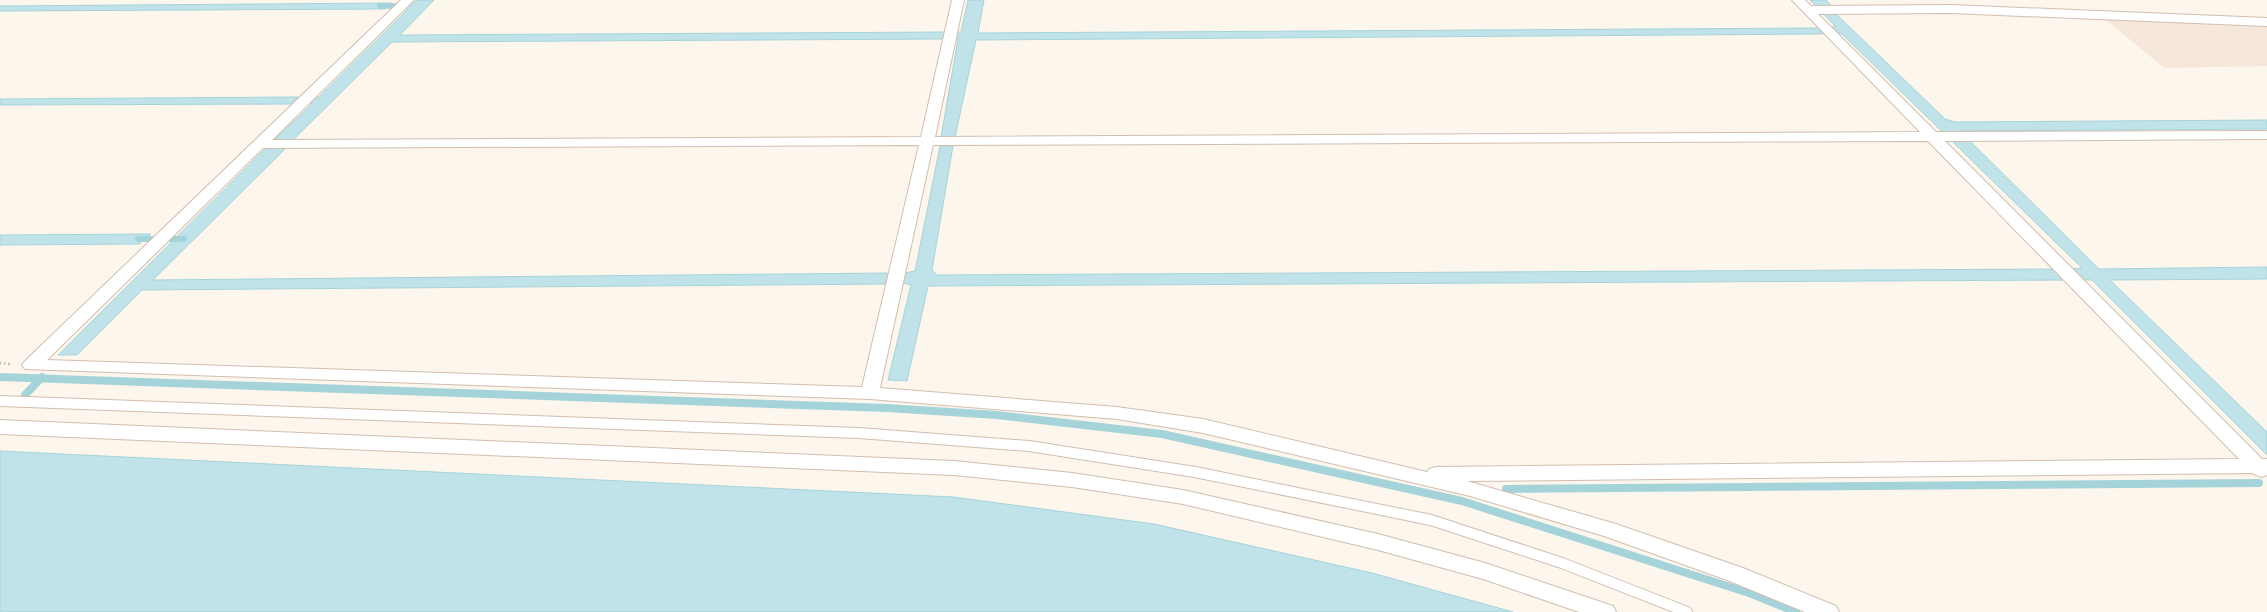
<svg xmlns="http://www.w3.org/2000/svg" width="2267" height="612" viewBox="0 0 2267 612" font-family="'Golos Text',sans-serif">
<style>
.residential{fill:#f5e8da}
.water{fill:#bfe3e8;stroke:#a5d3da}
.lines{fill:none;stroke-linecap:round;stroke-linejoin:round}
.stream-far2{stroke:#a5d3da;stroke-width:5.5}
.stream-far1{stroke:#a5d3da;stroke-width:6}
.stream{stroke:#a5d3da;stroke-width:8}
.lane-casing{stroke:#d1beb0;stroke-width:12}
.street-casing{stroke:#d1beb0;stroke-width:2}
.path-far1{stroke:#d9b8a5;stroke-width:2.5;stroke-dasharray:1 3;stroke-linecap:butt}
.path{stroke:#d9b8a5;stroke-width:3;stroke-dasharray:1 3.5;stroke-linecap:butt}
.lane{stroke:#fff;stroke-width:10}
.street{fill:#fff;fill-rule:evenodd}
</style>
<rect width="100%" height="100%" fill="#fdf6ec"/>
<path class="residential" d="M2098 13 2267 22V66L2164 68Z"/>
<g class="water">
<path d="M418 0H434L400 35 946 32 945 39 392 42 292 141H273L311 105 312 101 319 97 407 10 406 6Z"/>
<path d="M968 0H984L978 33 1819 28 1823 34 976 40 955 137H941L958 39H954L955 32H961Z"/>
<path d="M1810 0H1826L1834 8 1833 11 1945 119 1955 122 2267 120V129L1960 131 2099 269 2267 267V279L2110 280 2267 432V455L2092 280H2082L2071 269 2082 268 1842 34 1837 33 1831 27H1836Z"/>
<path d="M392 3 385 9 0 11V6Z"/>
<path d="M298 97 292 104 0 105V99Z"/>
<path d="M940 146H953L932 270 937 275 2056 269 2067 280 928 286 907 381 888 380 911 285 903 283 904 273 915 271Z"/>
<path d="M266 148H286L153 280 891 273 889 284 142 290 77 355H58Z"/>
<path d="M151 234 139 244 0 245V235Z"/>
<path d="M0 451 953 497 1154 524 1372 573 1513 612H0Z"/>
</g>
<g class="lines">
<path class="stream-far2" d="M380 6H404"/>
<path class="stream-far1" d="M138 239H184"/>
<g class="stream">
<path d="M0 377 887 408 997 415 1162 434 1462 501 1749 593 1796 612"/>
<path d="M25 395 42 377"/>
<path d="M1506 489 2259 483"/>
</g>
<g class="lane-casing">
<path id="lane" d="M0 401 859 433 1029 446 1195 472 1431 520 1562 563 1687 612"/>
</g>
<g class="street-casing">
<g id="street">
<path d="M401 0H414L272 140 921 137 952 0H964L935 137 1920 132 1792 0H1805L1811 6 1951 5 2267 18V26L1951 13 1818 14 1936 132 2267 131V139L1945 141 2262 459H2267V475L2261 477 2252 473 1467 481 1616 524 1743 568 1836 606 1839 612H1805L1727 580 1604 536 1470 496 1203 433 1117 419 870 399 25 369 22 365 25 361ZM1928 141 2239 459 1436 467 1429 469 1427 472 1203 419 1117 407 880 388 933 145ZM919 145 862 387 47 360 263 148Z"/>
<path d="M0 420 954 461 1072 473 1183 490 1378 534 1485 563 1613 606 1616 612H1579L1483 579 1378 550 1183 504 1072 487 954 475 0 434Z"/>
</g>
</g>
<path class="path-far1" d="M0 363 10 364"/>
<path class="path" d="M0 363 11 364"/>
<use href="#lane" class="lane"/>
<use href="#street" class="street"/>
</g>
</svg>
